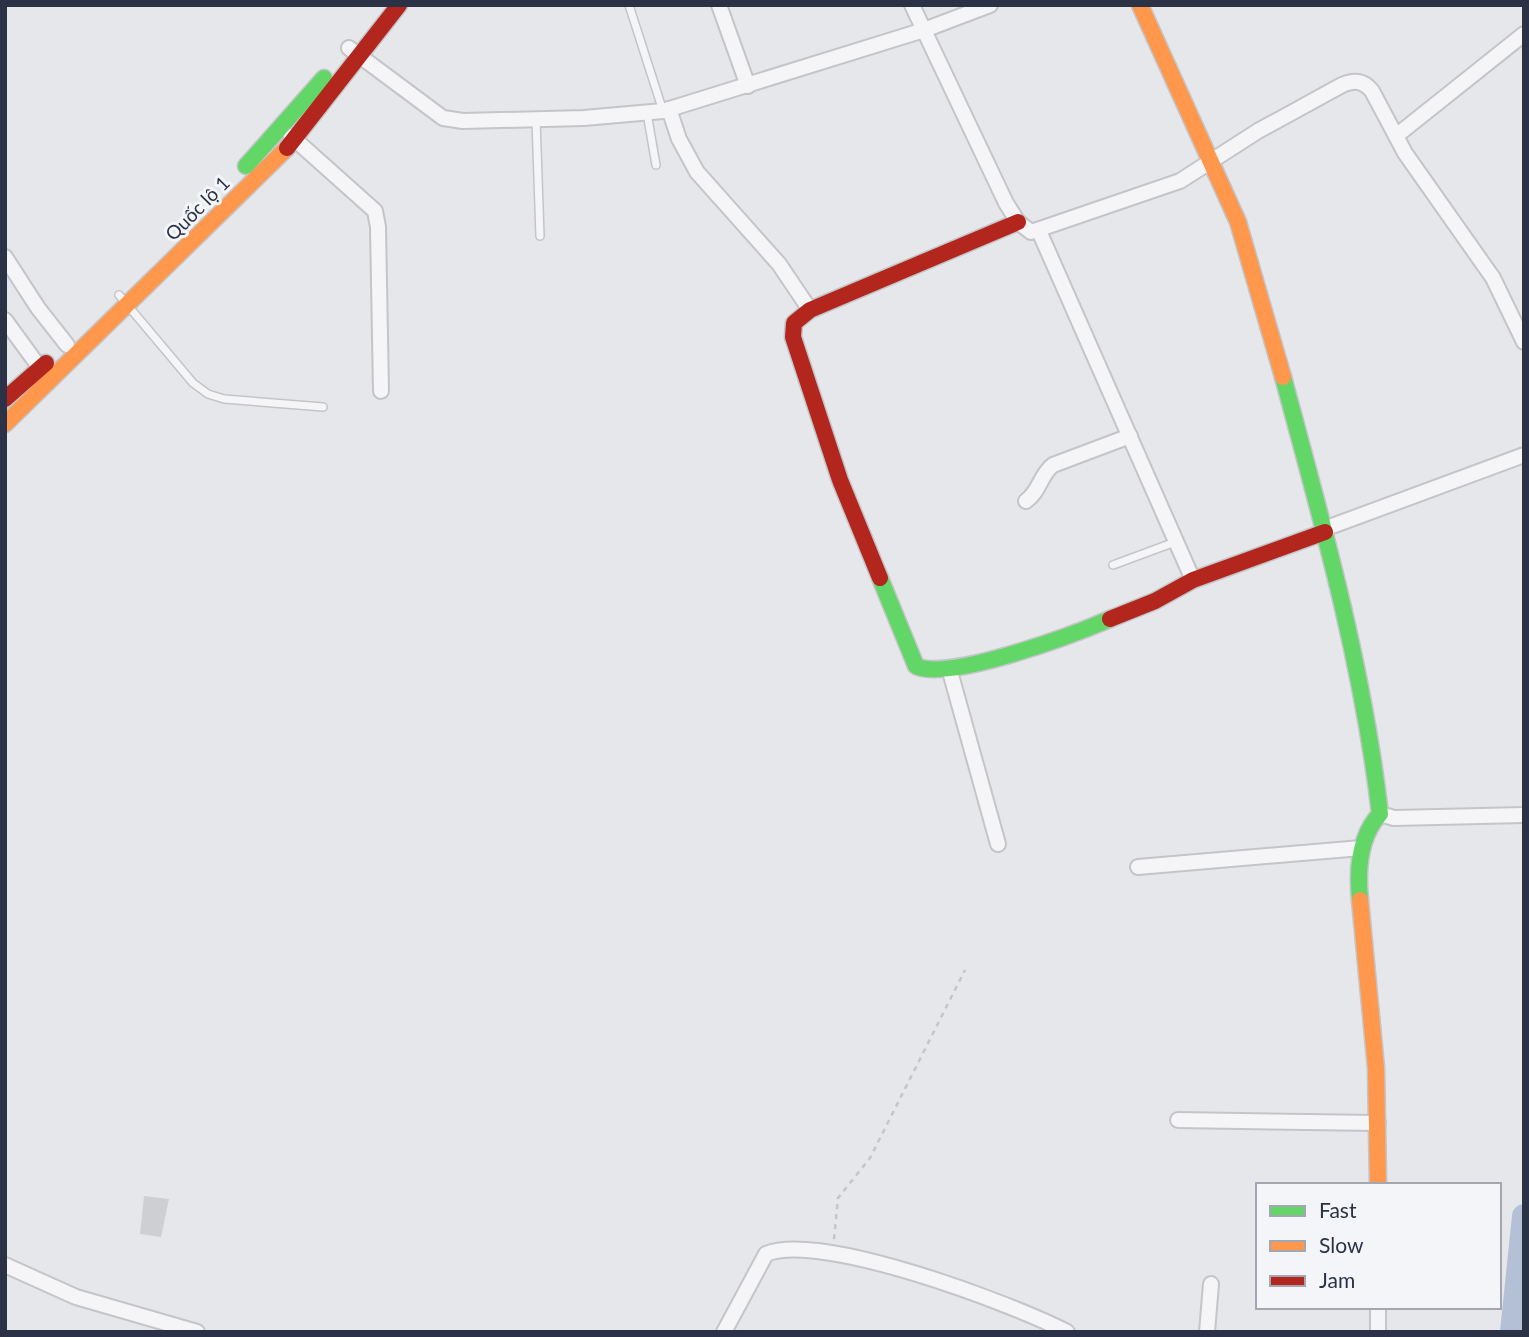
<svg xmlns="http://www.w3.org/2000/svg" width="1529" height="1337" viewBox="0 0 1529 1337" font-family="Lato,sans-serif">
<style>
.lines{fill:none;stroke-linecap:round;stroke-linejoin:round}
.river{stroke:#b4c0d5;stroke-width:24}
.building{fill:#cecfd3}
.lane-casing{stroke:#c4c5c8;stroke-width:10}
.street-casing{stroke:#c4c5c8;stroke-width:18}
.fast-casing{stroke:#c4c5c8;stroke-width:19}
.slow-casing{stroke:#c4c5c8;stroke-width:19}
.jam-casing{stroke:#c4c5c8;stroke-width:19}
.path{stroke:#c5c5ca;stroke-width:2.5;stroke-dasharray:5 5;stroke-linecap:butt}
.lane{stroke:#f5f5f7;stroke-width:7}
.street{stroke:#f5f5f7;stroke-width:14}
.fast{stroke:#63d668;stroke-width:16}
.slow{stroke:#ff974d;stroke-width:16}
.jam{stroke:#b3261e;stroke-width:16}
.labels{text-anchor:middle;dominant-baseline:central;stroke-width:6;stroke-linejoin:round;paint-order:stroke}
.street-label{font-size:19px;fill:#2b3245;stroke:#f4f5f9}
</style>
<rect width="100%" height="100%" fill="#e6e7ea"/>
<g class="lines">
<path class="river" d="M1512 1332 1524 1216"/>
</g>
<path class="building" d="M144 1196 169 1199 161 1237 140 1234Z"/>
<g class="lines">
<g class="lane-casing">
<g id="lane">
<path d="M629 5 663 111"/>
<path d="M647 113 656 165"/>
<path d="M536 120 540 236"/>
<path d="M119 295 193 383 208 394 224 399 323 407"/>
<path d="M1113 565 1175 542"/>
</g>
</g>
<g class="street-casing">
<g id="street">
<path d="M719 5 748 86"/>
<path d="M912 5 1006 203 1018 222 1031 232 1180 181 1258 131 1342 85C1354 80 1363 80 1372 91L1405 153 1493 278 1524 342"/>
<path d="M349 48 443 118 463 121 584 118 663 111 924 30 990 5"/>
<path d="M669 109 679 139 697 172 779 264 810 310"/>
<path d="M291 136 375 211 378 227 381 391"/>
<path d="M1396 136 1524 34"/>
<path d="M1039 231 1193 580"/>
<path d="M5 257 38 308 67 345"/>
<path d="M5 320 40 368"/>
<path d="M1026 501C1040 491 1040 475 1053 465L1130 436"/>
<path d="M1324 529 1524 455"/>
<path d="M949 668 998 844"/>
<path d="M1380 814 1394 818 1524 815"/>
<path d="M1138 867 1361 848"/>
<path d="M1178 1120 1378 1123"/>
<path d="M5 1265 76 1297 197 1332"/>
<path d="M1378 1307V1332"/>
<path d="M724 1332 766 1254C820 1231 1013 1304 1067 1332"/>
<path d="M1207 1332 1211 1284"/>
</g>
</g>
<g class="fast-casing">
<g id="fast">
<path d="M246 166 324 78"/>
<path d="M1283 377C1322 521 1363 666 1380 814 1359 836 1357 870 1360 900"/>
<path d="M880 578 916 666C948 682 1075 634 1110 619"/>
</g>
</g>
<g class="slow-casing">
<g id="slow">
<path d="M1140 5 1238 222 1283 377"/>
<path d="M5 424 287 148"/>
<path d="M1360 900 1376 1068 1378 1185"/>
</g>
</g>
<g class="jam-casing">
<g id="jam">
<path d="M287 148 399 5"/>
<path d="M5 399 46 363"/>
<path d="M880 578 840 480 793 337 794 323 810 310 1018 222"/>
<path d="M1110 619 1155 601 1193 580 1325 532"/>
</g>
</g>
<path class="path" d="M834 1239 838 1198 870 1158 965 970"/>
<use href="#lane" class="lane"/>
<use href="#street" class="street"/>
<use href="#fast" class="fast"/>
<use href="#slow" class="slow"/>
<use href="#jam" class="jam"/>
</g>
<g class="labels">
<g class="street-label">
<text transform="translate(197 208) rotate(-45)">Quốc lộ 1</text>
</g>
</g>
<rect width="1529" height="1337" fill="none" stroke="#2b3245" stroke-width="14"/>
<rect x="1256" y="1183" width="245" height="126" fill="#f4f5f9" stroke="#a4a7b1" stroke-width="2"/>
<rect x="1270" y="1206" width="35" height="10" fill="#63d668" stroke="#a4a7b1" stroke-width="2"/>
<text x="1319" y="1218" font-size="21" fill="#2b3245">Fast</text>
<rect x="1270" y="1241" width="35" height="10" fill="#ff974d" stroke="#a4a7b1" stroke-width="2"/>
<text x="1319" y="1253" font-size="21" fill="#2b3245">Slow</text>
<rect x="1270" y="1276" width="35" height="10" fill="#b3261e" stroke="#a4a7b1" stroke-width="2"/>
<text x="1319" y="1288" font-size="21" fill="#2b3245">Jam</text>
</svg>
